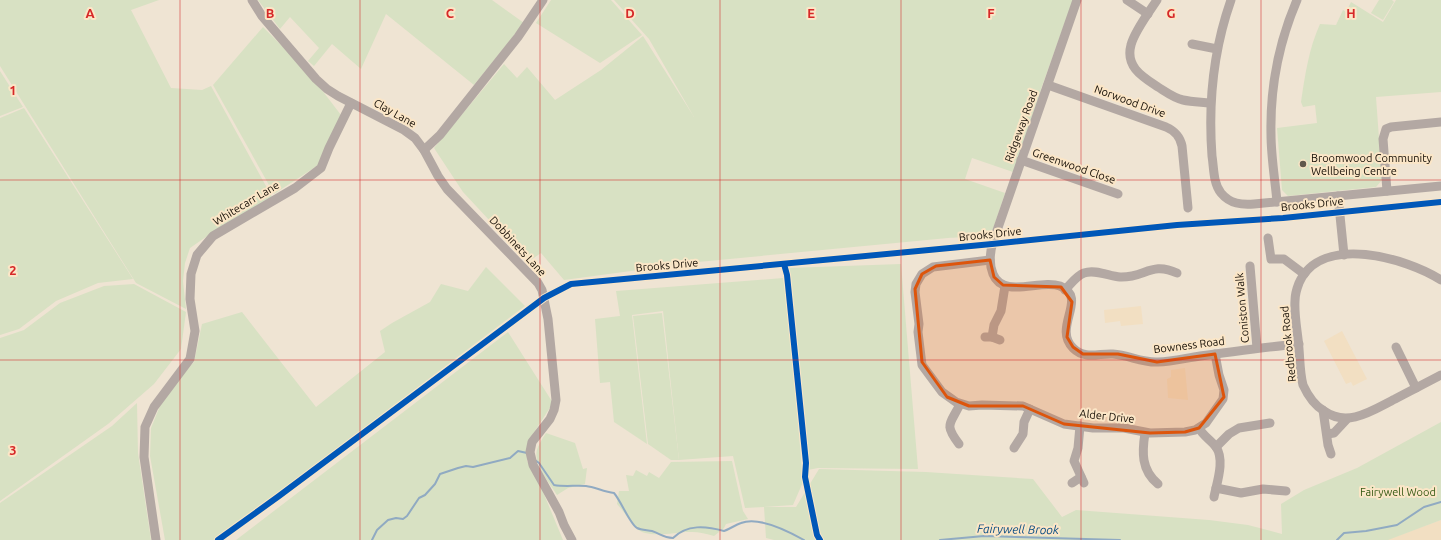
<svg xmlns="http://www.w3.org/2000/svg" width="1441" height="540" viewBox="0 0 1441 540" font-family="Ubuntu,sans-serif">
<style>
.built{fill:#f2dfc2}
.green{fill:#d8e1c3}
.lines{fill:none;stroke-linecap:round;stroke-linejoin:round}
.stream{stroke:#90aac2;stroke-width:2}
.minor{stroke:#b3a8a3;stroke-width:9}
.cycleway-casing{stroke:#fbe6c7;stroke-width:8}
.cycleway{stroke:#0057b8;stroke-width:6}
.marked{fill:#dd550c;fill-opacity:0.2;stroke:#dd550c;stroke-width:3;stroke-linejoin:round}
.grid{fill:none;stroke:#d62828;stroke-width:1;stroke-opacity:0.55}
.poi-dot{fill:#61584c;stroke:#fbe6c7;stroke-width:1.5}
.labels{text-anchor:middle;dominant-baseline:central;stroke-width:4;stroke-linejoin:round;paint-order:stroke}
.street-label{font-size:11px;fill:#140d04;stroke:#fbe6c7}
.poi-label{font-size:11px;fill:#140d04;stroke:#fbe6c7;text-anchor:start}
.park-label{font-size:11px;fill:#355a14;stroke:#fbe6c7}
.water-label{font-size:12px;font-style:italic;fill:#0b4e83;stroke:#fbe6c7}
.grid-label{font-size:13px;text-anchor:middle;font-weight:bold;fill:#d62828;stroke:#fbe6c7;stroke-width:4;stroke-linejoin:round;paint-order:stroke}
</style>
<rect width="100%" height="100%" fill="#efe4d3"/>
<g class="built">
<path d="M1141 306 1143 324 1121 326 1120 321 1105 323 1104 310Z"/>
<path d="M1342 331 1367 379 1353 386 1351 382 1346 384 1324 341Z"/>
<path d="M1185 368 1188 400 1168 398 1167 379 1171 377V370Z"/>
<path d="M1441 520V540H1386Z"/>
</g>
<g class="green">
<path d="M0 0H159L131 10 171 88 202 90 211 86 272 197 216 230 190 248 185 263 183 281 186 309 136 283 0 66Z"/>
<path d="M258 0H492L524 23 474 85 386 14 361 69 332 44 314 66 308 61 319 48 290 17 280 29Z"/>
<path d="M551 0H611L642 35 600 63 536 23Z"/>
<path d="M614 0H1073L1041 89 1040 94 1013 172 972 158 965 179 1005 193 993 229C986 238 960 237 948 238L698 262 564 280 541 253 528 262 463 192 434 148 504 64 517 78 527 67 555 100 601 70 643 36 694 117 649 39Z"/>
<path d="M1379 0H1392L1394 2 1383 20 1371 13Z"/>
<path d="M1396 0H1441V92L1376 97 1382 180 1376 187 1288 196 1282 190 1277 128 1317 123 1315 105 1303 107 1301 102C1305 75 1309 48 1320 24L1336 25 1343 10 1346 12 1351 2 1383 22Z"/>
<path d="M263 27 308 72 341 115 320 164 274 194 213 85Z"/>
<path d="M0 71 23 107 0 116Z"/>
<path d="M24 108 133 279 98 283 56 301 19 329 0 335V118Z"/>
<path d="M901 264 918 469 818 468 808 470 788 268Z"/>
<path d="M486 267 525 306 307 471 214 540H165L150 456 151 428 164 396 194 362 202 324 242 312 316 407 385 352 380 331 392 323 430 302 441 284 468 291Z"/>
<path d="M783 278 789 315 803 482 793 505 764 507H796L819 469 926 472 1033 479 1062 517 1076 510 1209 520 1248 525 1282 534 1281 504 1304 490 1357 468 1441 422V520L1388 540H774L766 538 764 507 745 508 733 456 679 460 663 311 632 315 647 444 614 422 610 382 600 383 595 319 620 316 616 291Z"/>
<path d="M134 284 186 312 181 349 154 384 108 424 0 501V338L24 330 60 303 104 286Z"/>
<path d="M662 313 679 460H671L648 444 633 316Z"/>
<path d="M508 332 553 403 531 437 527 461 541 487 563 540H236Z"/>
<path d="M137 403 138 453 151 540H0V503L112 426Z"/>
<path d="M546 433 575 443 583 469 587 468 585 484 568 488 557 495C549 482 531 462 538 447 540 442 543 438 546 433Z"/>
<path d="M732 461 743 511 748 519 726 524 724 528 714 536C707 534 699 532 692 532 677 531 648 540 636 528 629 521 624 511 617 504L619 491H629L626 475 633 476 636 470 647 476 649 472 659 478 671 462Z"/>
</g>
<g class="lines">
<g class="stream">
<path d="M535 460 539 463 554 485C565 487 576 485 586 486 595 487 604 492 614 493 621 501 630 524 637 528 641 530 647 530 652 531 661 534 663 538 673 538 687 524 706 526 724 531 730 529 735 525 741 523 759 516 788 531 804 540"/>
<path d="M372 540 377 530 388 520 396 518 403 519 407 516 419 498 425 495 435 484 440 474 458 468 466 466 473 467 510 458 518 451 527 453"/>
<path d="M940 540 984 536 1120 540"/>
<path d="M1337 540 1344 533 1366 531 1397 525 1424 507 1441 502"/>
</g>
<g class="minor">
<path d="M252 0 262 16 316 79 327 89 338 96 404 130 415 138 424 150 438 176 447 189 538 283 542 290 548 319 556 400 554 410 550 419 532 442 530 452 533 465 559 512 564 525 572 540"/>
<path d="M1077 0 993 242C990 252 989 264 993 274 1003 299 1040 279 1060 286 1089 298 1052 327 1073 348 1085 360 1099 353 1113 354 1129 355 1142 363 1158 362 1172 362 1186 358 1200 356 1233 352 1265 347 1299 344"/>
<path d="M1127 0 1148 14"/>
<path d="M1157 0C1149 12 1134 32 1131 45 1125 67 1143 77 1158 87 1166 92 1174 98 1183 100 1192 102 1201 102 1210 103"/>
<path d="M1231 0C1213 51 1208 102 1212 156 1214 168 1213 183 1221 193 1230 204 1242 205 1254 204L1441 186"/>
<path d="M1192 44 1217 49"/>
<path d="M1048 85 1166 127C1175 131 1180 136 1182 146L1188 208"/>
<path d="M424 150 440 135 518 37 543 0"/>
<path d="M1021 160 1118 194"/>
<path d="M1387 191 1383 139 1386 129 1391 127 1441 122"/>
<path d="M1338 196 1344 255"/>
<path d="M1277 202C1275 179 1271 157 1271 134 1270 89 1279 42 1297 0"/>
<path d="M1268 238 1271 259H1284L1304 274"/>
<path d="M990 260 933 267 922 274 916 284 915 292 919 324 918 332 922 365 942 392 956 402 969 406 982 405 1023 406 1064 424 1093 428H1124L1150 433 1185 432 1195 430 1206 423 1223 399 1224 390 1219 375 1215 354"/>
<path d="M1250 266 1257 348"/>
<path d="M1441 280C1407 258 1321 233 1299 283 1297 288 1295 295 1295 301 1294 317 1298 333 1299 349 1300 361 1300 374 1303 385 1308 396 1314 405 1324 411 1348 428 1373 410 1395 399 1410 391 1426 383 1441 375"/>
<path d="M1065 290C1071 284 1076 276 1084 273 1095 269 1109 276 1120 277 1145 278 1151 261 1177 273"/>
<path d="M985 337H992L1000 340"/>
<path d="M992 337 994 325 1001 311 1005 286"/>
<path d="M1396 347 1416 388"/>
<path d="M1323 410 1328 445 1331 454"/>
<path d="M1080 426 1078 448 1074 461 1084 483"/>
<path d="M1199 428C1203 436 1211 440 1216 447 1225 460 1217 482 1214 497"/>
<path d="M1145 433C1142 452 1141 470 1158 484"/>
<path d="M1327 434 1334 433 1347 419"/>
<path d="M959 444C943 423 951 424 960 404"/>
<path d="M1216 447 1229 434 1239 428 1270 423"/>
<path d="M1014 448 1023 434 1024 422 1030 409"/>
<path d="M1072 483 1081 477"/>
<path d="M1216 488 1241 493 1263 489 1286 491"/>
<path d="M156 540 144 457 145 427 154 407 190 359 195 331 190 299 191 274 197 255 213 236 295 188 321 168 329 148 351 103"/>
</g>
<g class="cycleway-casing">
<g id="cycleway">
<path d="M784 264 787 275 806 463 805 477 817 535 820 540"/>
<path d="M218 540 279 496 544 298 571 284 992 244 1177 225 1283 218 1441 202"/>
</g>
</g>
<use href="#cycleway" class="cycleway"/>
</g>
<path class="marked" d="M990 260 994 277 1003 285 1061 287 1072 302 1067 337 1073 347 1083 354H1118L1157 362 1215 354 1224 397 1199 428 1185 432 1150 433 1064 424 1023 406H969L947 397 922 362 915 289 922 274 936 266Z"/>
<path class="grid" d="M180 0V540M360 0V540M540 0V540M720 0V540M901 0V540M1081 0V540M1261 0V540M0 180H1441M0 360H1441"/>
<circle class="poi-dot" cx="1303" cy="164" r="4"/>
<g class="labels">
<g class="street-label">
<text transform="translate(1130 101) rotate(20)">Norwood Drive</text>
<text transform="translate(395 113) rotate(29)">Clay Lane</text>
<text transform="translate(1021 126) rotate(-70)">Ridgeway Road</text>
<text transform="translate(1074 166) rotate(19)">Greenwood Close</text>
<text transform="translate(246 203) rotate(-31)">Whitecarr Lane</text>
<text transform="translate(1312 204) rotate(-6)">Brooks Drive</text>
<text transform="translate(990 234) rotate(-6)">Brooks Drive</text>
<text transform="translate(518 246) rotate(47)">Dobbinets Lane</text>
<text transform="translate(667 265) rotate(-5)">Brooks Drive</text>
<text transform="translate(1242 308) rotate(-95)">Coniston Walk</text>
<text transform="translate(1288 344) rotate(-96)">Redbrook Road</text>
<text transform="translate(1189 345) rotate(-7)">Bowness Road</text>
<text transform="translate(1107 416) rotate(6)">Alder Drive</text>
</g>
<g class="poi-label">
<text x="1311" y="158">Broomwood Community<tspan x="1311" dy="13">Wellbeing Centre</tspan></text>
</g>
<g class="park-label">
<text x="1398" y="492">Fairywell Wood</text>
</g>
<g class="water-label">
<text transform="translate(1018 529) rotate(1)">Fairywell Brook</text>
</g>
</g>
<g class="grid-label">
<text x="90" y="18">A</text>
<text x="270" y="18">B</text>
<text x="450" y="18">C</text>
<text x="630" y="18">D</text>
<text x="811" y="18">E</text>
<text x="991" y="18">F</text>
<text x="1171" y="18">G</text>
<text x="1351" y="18">H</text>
<text x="13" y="95">1</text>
<text x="13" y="275">2</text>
<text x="13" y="455">3</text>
</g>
</svg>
